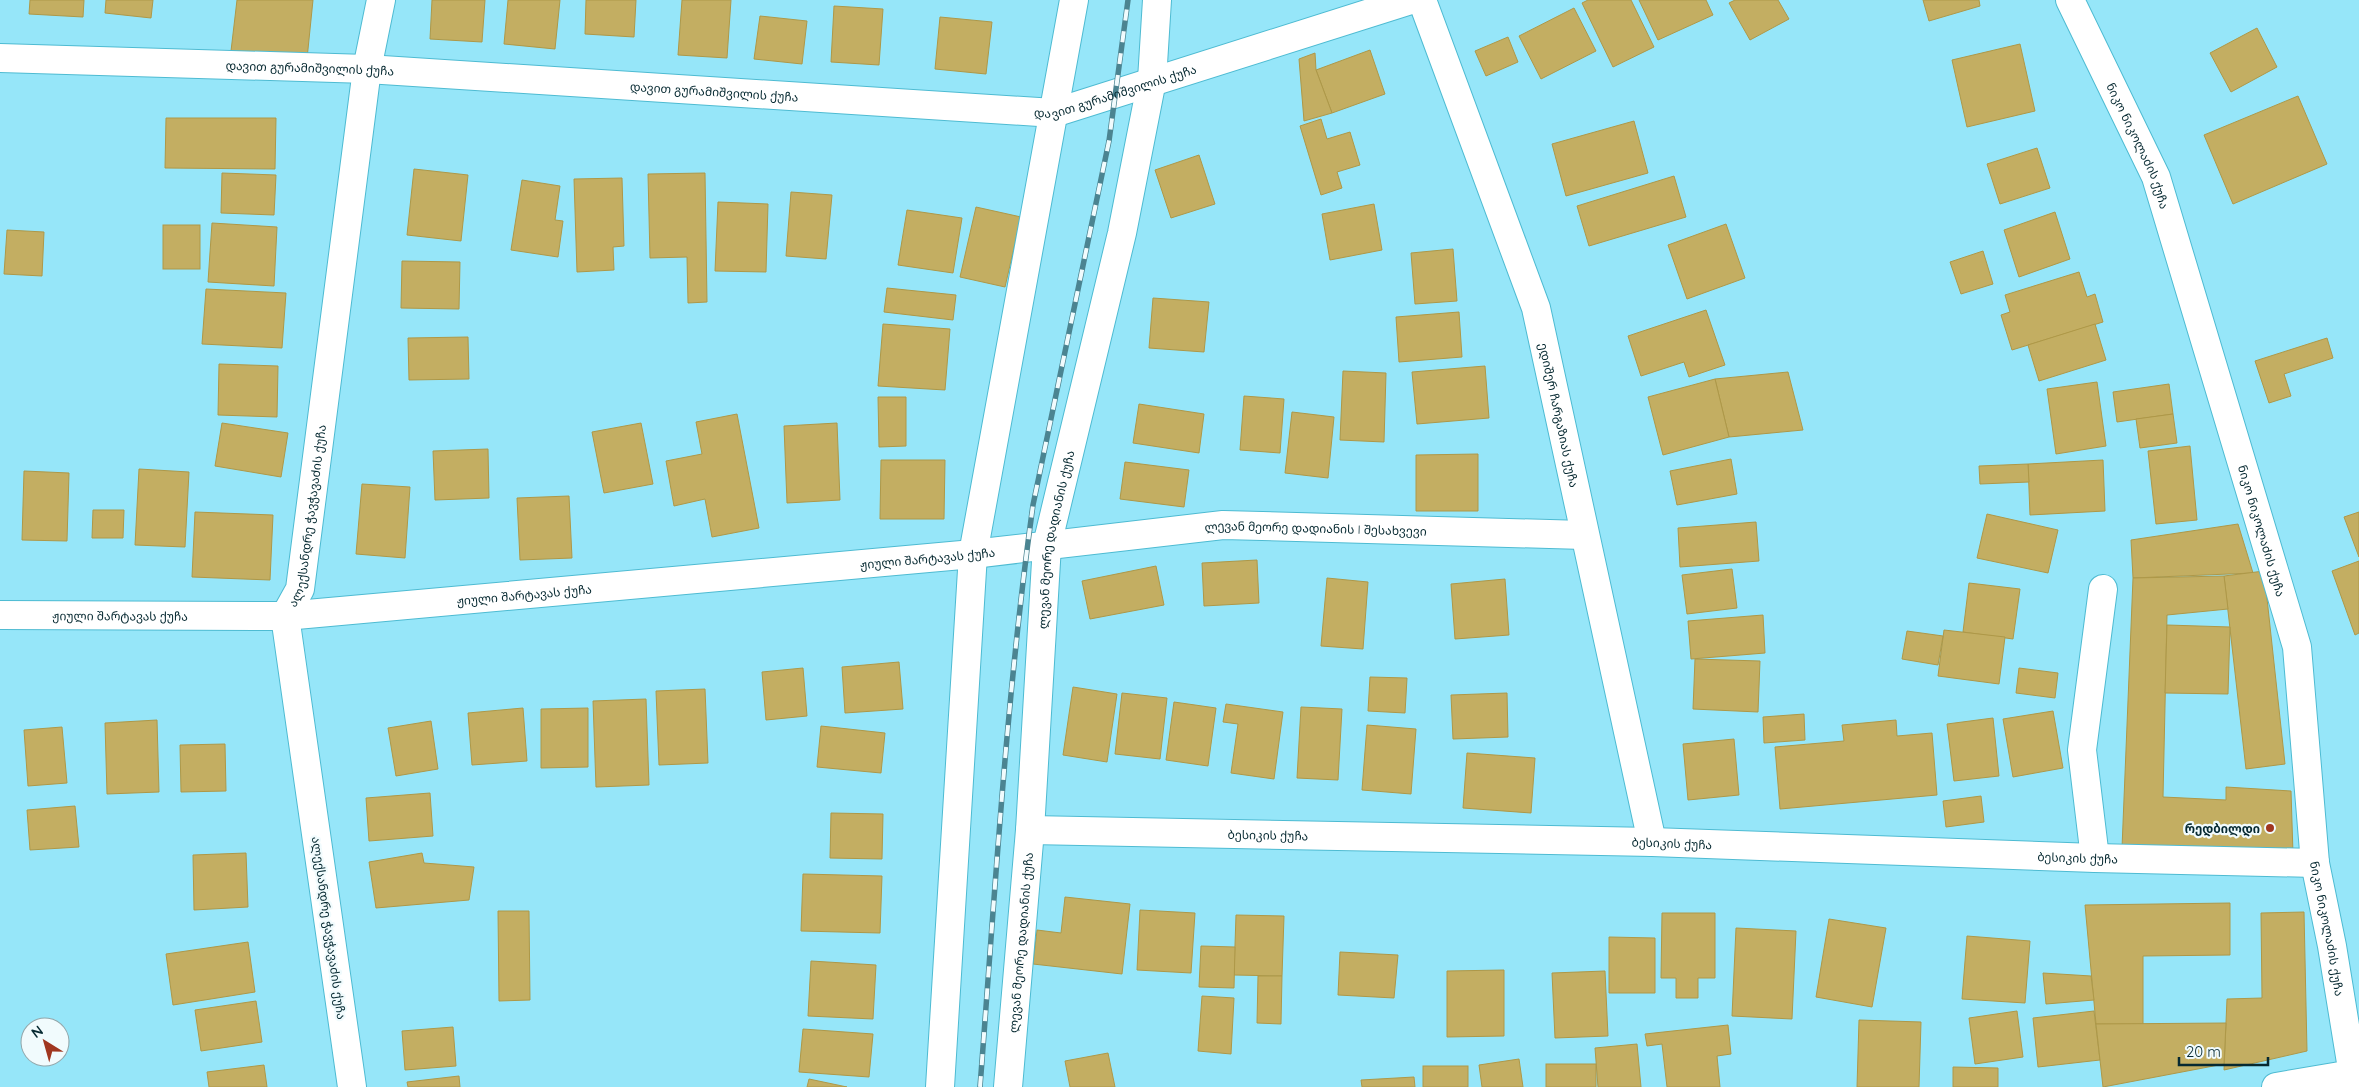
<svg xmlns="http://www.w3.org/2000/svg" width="2359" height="1087" viewBox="0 0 2359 1087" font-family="Quicksand,'Noto Sans Georgian',sans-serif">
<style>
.building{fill:#c3ae62;stroke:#ae9848}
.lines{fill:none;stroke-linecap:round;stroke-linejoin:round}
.minor-casing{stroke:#4ebbd2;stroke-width:30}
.minor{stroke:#fff;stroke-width:28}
.rail-casing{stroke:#4b8491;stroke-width:5.5}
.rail{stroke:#f1fbfd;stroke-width:4;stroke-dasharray:11;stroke-linecap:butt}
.poi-dot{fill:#a03720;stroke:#f1fbfd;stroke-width:2}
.labels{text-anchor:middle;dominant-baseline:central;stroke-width:4.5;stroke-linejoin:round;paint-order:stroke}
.street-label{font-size:12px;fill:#062931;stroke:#f1fbfd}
.poi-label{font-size:12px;font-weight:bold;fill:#062931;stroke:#f1fbfd;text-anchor:end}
</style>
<rect width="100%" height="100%" fill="#96e6f9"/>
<g class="building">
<path d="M30 0H84L83 17 29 14Z"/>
<path d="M106 0H153L151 18 105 13Z"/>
<path d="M237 0H313L307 59 231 51Z"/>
<path d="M432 0H485L482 42 430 39Z"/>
<path d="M508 0H560L555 49 504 44Z"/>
<path d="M586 0H636L634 37 585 34Z"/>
<path d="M682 0H731L727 58 678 55Z"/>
<path d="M1588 0H1631L1654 47 1613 67 1582 3Z"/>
<path d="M1639 0H1706L1713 15 1658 40Z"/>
<path d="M1735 0H1778L1789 19 1750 40 1729 3Z"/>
<path d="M1923 0H1979L1980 6 1929 21Z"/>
<path d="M834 6 883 9 879 65 831 62Z"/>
<path d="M1574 8 1596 51 1541 79 1519 36Z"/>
<path d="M760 16 807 21 802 64 754 59Z"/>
<path d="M940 17 992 22 986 74 935 69Z"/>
<path d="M2257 28 2277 67 2231 92 2210 53Z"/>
<path d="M1508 37 1518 62 1486 76 1475 51Z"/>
<path d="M2020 44 2035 111 1967 127 1952 60Z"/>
<path d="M1370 50 1385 94 1332 113 1316 70Z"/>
<path d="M1315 53 1316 70 1332 113 1304 121 1299 59Z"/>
<path d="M2298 96 2327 164 2233 204 2204 135Z"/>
<path d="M166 118H276L275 169 165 168Z"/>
<path d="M1321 119 1327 139 1350 132 1360 165 1337 172 1342 188 1321 195 1300 126Z"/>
<path d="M1634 121 1648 173 1566 196 1552 144Z"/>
<path d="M2037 148 2050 188 2000 204 1987 164Z"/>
<path d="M1199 155 1215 204 1171 218 1155 170Z"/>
<path d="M414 169 468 175 461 241 407 235Z"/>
<path d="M222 173 276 175 274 215 221 213Z"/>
<path d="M705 173 707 302 688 303 687 257 650 258 648 174Z"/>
<path d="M1674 176 1686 217 1589 246 1577 206Z"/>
<path d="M622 178 624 246 613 247 614 270 577 272 574 179Z"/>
<path d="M522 180 560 186 555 220 563 221 558 257 511 250Z"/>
<path d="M791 192 832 195 826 259 786 256Z"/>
<path d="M718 202 768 204 766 272 715 271Z"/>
<path d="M1374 204 1382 250 1330 260 1322 214Z"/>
<path d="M976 207 1021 217 1005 287 960 277Z"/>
<path d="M907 210 962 218 953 273 898 265Z"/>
<path d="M2055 212 2070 259 2019 277 2004 230Z"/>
<path d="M212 223 277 227 274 286 208 282Z"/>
<path d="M1726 224 1745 278 1687 299 1668 245Z"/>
<rect x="163" y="225" width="37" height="44"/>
<path d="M7 230 44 232 42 276 4 274Z"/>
<path d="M1453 249 1457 301 1415 304 1411 253Z"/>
<path d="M1983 251 1993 284 1961 294 1950 262Z"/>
<path d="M402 261 460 262 459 309 401 308Z"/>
<path d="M2079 272 2087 297 2095 294 2103 322 2012 350 2001 315 2010 312 2005 295Z"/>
<path d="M887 288 956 295 953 320 884 312Z"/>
<path d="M206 289 286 293 282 348 202 344Z"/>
<path d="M1153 298 1209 302 1204 352 1149 348Z"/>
<path d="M1706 310 1725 365 1689 377 1684 362 1641 376 1628 336Z"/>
<path d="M1459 312 1462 357 1399 362 1396 317Z"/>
<path d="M883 324 950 329 945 390 878 386Z"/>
<path d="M2095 324 2106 360 2039 381 2028 345Z"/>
<path d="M468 337 469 379 409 380 408 338Z"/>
<path d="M2327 338 2333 358 2284 374 2291 396 2269 403 2255 361Z"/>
<path d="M219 364 278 366 277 417 218 415Z"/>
<path d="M1485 366 1489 418 1417 424 1412 372Z"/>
<path d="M1343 371 1386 373 1384 442 1340 440Z"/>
<path d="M1788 372 1803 430 1729 437 1715 379Z"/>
<path d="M1715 379 1729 437 1663 455 1648 397Z"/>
<path d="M2097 382 2106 446 2056 454 2047 389Z"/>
<path d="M2169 384 2173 414 2117 422 2113 392Z"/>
<path d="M1244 396 1284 399 1280 453 1240 450Z"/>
<path d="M878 397H906V446L879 447Z"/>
<path d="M1139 404 1204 414 1199 453 1133 443Z"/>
<path d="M1292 412 1334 417 1328 478 1285 473Z"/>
<path d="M737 414 759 528 712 537 705 499 674 506 666 461 702 454 696 422Z"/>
<path d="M2173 414 2177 443 2140 448 2136 419Z"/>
<path d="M222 423 288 433 281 477 215 466Z"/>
<path d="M641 423 653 484 604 493 592 432Z"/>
<path d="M837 423 840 500 787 503 784 426Z"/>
<path d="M2190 446 2197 520 2156 524 2148 451Z"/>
<path d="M488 449 489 498 435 500 433 451Z"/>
<path d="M1478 454V511H1416V455Z"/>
<path d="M1731 459 1737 494 1677 505 1670 471Z"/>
<path d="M881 460H945L944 519H880Z"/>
<path d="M2103 460 2105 511 2030 515 2028 464Z"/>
<path d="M1125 462 1189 470 1184 507 1120 499Z"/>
<path d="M2028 464 2029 482 1980 484 1979 466Z"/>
<path d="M139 469 189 472 185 547 135 545Z"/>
<path d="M24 471 69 473 67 541 22 540Z"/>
<path d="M362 484 410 487 405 558 356 554Z"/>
<path d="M569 496 572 558 520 560 517 498Z"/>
<path d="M93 510H124L123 538H92Z"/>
<path d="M195 512 273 515 270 580 192 577Z"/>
<path d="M2359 512V557L2344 517Z"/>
<path d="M1987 514 2058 530 2048 573 1977 558Z"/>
<path d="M1756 522 1759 561 1680 567 1678 528Z"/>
<path d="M2238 524 2253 573 2133 578 2131 540Z"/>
<path d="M1257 560 1259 603 1204 606 1202 563Z"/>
<path d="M2359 561V633L2355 635 2332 571Z"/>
<path d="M1156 566 1164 605 1090 619 1082 581Z"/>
<path d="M1732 569 1737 608 1687 614 1682 575Z"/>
<path d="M2264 571 2285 764 2246 769 2224 576Z"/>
<path d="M2224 576 2228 609 2167 615 2163 797 2226 800V787L2291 791 2293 854 2122 848 2133 578Z"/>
<path d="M1327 578 1368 582 1363 649 1321 646Z"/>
<path d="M1505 579 1509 635 1455 639 1451 584Z"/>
<path d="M1969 583 2020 589 2013 639 1963 632Z"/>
<path d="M1763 615 1765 653 1691 659 1688 621Z"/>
<path d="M2167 625 2230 627 2228 694 2165 693Z"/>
<path d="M1944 630 2005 637 1999 684 1938 676Z"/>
<path d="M1907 631 1943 636 1938 665 1902 659Z"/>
<path d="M1695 659 1760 661 1758 712 1693 709Z"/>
<path d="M899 662 903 709 845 713 842 667Z"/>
<path d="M803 668 807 716 766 720 762 672Z"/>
<path d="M2019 668 2058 673 2055 698 2016 693Z"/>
<path d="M1370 677 1407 678 1405 713 1368 711Z"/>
<path d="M1073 687 1117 694 1107 762 1063 755Z"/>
<path d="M705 689 708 763 659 765 656 691Z"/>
<path d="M1122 693 1167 698 1160 759 1115 754Z"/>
<path d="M1507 693 1508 737 1453 739 1451 695Z"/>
<path d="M646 699 649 785 596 787 593 701Z"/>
<path d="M1174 702 1216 708 1208 766 1166 760Z"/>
<path d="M1226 704 1283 712 1274 779 1231 773 1238 724 1223 722Z"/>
<path d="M1301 707 1342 709 1338 780 1297 778Z"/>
<path d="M523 708 527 761 472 765 468 713Z"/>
<path d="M588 708V767L541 768V709Z"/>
<path d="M2053 711 2063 768 2013 777 2003 719Z"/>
<path d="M1804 714 1805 740 1764 743 1763 717Z"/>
<path d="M1993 718 1999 776 1954 781 1947 724Z"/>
<path d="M157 720 159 792 107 794 105 723Z"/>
<path d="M1896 720 1897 736 1932 733 1937 795 1780 809 1775 747 1844 741 1842 725Z"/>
<path d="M431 721 438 769 396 776 388 728Z"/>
<path d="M1367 725 1416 729 1411 794 1362 790Z"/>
<path d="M821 726 885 733 881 773 817 767Z"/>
<path d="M62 727 67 783 28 786 24 730Z"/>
<path d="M1734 739 1739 795 1688 800 1683 744Z"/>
<path d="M225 744 226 791 181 792 180 745Z"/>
<path d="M1467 753 1535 758 1531 813 1463 808Z"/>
<path d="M430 793 433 836 369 841 366 798Z"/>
<path d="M1981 796 1984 822 1946 827 1943 801Z"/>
<path d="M75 806 79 847 30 850 27 810Z"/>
<path d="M831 813 883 814 882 859 830 858Z"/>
<path d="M246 853 248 907 194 910 193 855Z"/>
<path d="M422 853 424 863 474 867 469 900 376 908 369 862Z"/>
<path d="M803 874 882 876 880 933 801 931Z"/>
<path d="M1065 897 1130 904 1122 974 1033 964 1037 930 1061 933Z"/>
<path d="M2230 903V955L2143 956V1024H2096L2085 905Z"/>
<path d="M1140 910 1195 913 1191 973 1137 970Z"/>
<path d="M498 911H529L530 1000 499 1001Z"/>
<path d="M2304 912 2307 1051 2224 1070 2227 999 2262 998 2261 913Z"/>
<path d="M1662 913H1715V978H1698V998H1676V978H1661Z"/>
<path d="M1236 915 1284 916 1282 976 1234 975Z"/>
<path d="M1829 919 1886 928 1872 1007 1816 997Z"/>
<path d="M1736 928 1796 931 1792 1019 1732 1016Z"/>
<path d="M1967 936 2030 941 2025 1003 1962 999Z"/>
<path d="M1609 937 1655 938V993H1609Z"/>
<path d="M248 942 255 992 173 1005 166 954Z"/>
<path d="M1201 946 1235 947 1234 988 1199 987Z"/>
<path d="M1340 952 1398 955 1394 998 1338 995Z"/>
<path d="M811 961 876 965 873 1019 808 1016Z"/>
<path d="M1504 970V1036L1447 1037V971Z"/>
<path d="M1605 971 1608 1036 1555 1038 1552 973Z"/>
<path d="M2043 973 2091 976 2094 1000 2046 1004Z"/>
<path d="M1258 976H1282L1281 1024 1257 1023Z"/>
<path d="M1202 996 1234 998 1231 1054 1198 1051Z"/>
<path d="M256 1001 262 1042 201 1051 195 1010Z"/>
<path d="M2017 1011 2023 1057 1975 1064 1969 1018Z"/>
<path d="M2094 1011 2100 1060 2038 1067 2033 1018Z"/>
<path d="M1859 1020 1921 1022 1919 1087H1857Z"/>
<path d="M2226 1023 2224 1064 2103 1087 2096 1024Z"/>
<path d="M1728 1025 1731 1054 1717 1056 1720 1087H1667L1662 1044 1647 1046 1645 1034Z"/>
<path d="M453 1027 456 1066 405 1070 402 1031Z"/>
<path d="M803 1029 873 1034 869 1077 799 1072Z"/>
<path d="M1637 1044 1641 1087H1598L1595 1048Z"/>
<path d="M1108 1053 1115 1087H1070L1065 1061Z"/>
<path d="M1519 1059 1523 1087H1482L1479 1065Z"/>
<rect x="1546" y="1064" width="50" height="23"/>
<path d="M264 1065 267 1087H209L207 1072Z"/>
<rect x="1423" y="1066" width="45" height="21"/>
<path d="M1953 1067 1998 1068V1087H1953Z"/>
<path d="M459 1076 460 1087H408L407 1082Z"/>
<path d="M1414 1077 1415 1087H1362L1361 1080Z"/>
<path d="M809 1079 847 1087H807Z"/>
</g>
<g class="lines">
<g class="minor-casing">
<g id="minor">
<path id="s1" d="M1422 0 1536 308 1652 842"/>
<path id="s2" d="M2070 0 2156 177 2297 647 2315 863 2332 946 2355 1087"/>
<path id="s3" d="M0 58 367 69 1054 113 1411 0"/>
<path id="s4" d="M0 615 285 616 973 554 1223 525 1584 535"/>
<path id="s5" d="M1030 830 1652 842 2095 858 2315 863"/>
<path d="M2095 858 2082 750 2103 589"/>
<path id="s6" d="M352 1087 285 616 300 589 367 69 381 0"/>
<path d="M940 1087 973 554 1074 0"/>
<path id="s7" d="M1008 1087 1030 830 1047 545 1122 233 1152 80 1157 0"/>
<path d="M2276 1087 2352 1074"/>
</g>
</g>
<use href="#minor" class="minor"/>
<g class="rail-casing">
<path id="rail" d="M980 1087C995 893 1006 698 1033 505L1109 141 1128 0"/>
</g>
<use href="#rail" class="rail"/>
</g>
<circle class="poi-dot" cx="2270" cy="828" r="5"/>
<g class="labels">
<g class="street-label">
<text stroke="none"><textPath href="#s3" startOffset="310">დავით გურამიშვილის ქუჩა</textPath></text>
<text stroke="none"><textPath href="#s3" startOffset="1120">დავით გურამიშვილის ქუჩა</textPath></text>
<text stroke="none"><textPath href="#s3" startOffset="715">დავით გურამიშვილის ქუჩა</textPath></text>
<text stroke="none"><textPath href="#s2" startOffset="161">ნიკო ნიკოლაძის ქუჩა</textPath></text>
<text stroke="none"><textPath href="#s1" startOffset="438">ედიშერ ჩარგაზიას ქუჩა</textPath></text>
<text stroke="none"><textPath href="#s6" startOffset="580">ალექსანდრე ჭავჭავაძის ქუჩა</textPath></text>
<text stroke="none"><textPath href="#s4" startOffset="1320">ლევან მეორე დადიანის I შესახვევი</textPath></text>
<text stroke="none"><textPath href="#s2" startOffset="566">ნიკო ნიკოლაძის ქუჩა</textPath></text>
<text stroke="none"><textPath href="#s7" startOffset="550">ლევან მეორე დადიანის ქუჩა</textPath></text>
<text stroke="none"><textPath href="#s4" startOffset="930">ჟიული შარტავას ქუჩა</textPath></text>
<text stroke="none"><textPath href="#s4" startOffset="525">ჟიული შარტავას ქუჩა</textPath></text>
<text stroke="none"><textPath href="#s4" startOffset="120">ჟიული შარტავას ქუჩა</textPath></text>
<text stroke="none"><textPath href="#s5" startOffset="238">ბესიკის ქუჩა</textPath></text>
<text stroke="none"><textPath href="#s5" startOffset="642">ბესიკის ქუჩა</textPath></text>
<text stroke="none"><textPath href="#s5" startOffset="1048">ბესიკის ქუჩა</textPath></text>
<text transform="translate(329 928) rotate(82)">ალექსანდრე ჭავჭავაძის ქუჩა</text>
<text stroke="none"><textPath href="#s2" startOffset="971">ნიკო ნიკოლაძის ქუჩა</textPath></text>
<text stroke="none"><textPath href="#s7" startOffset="145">ლევან მეორე დადიანის ქუჩა</textPath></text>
</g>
<g class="poi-label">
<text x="2260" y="828">რედბილდი</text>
</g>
</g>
<g transform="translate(45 1042) rotate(323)"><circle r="24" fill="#f1fbfd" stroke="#93a7ab"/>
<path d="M0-4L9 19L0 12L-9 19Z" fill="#a03720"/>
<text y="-8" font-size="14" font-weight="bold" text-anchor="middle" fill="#062931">N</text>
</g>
<path d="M2179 1057v8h89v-8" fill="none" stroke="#062931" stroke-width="2.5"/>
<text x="2186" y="1057" font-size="15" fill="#062931" stroke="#f1fbfd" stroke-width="4" paint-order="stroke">20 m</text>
</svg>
